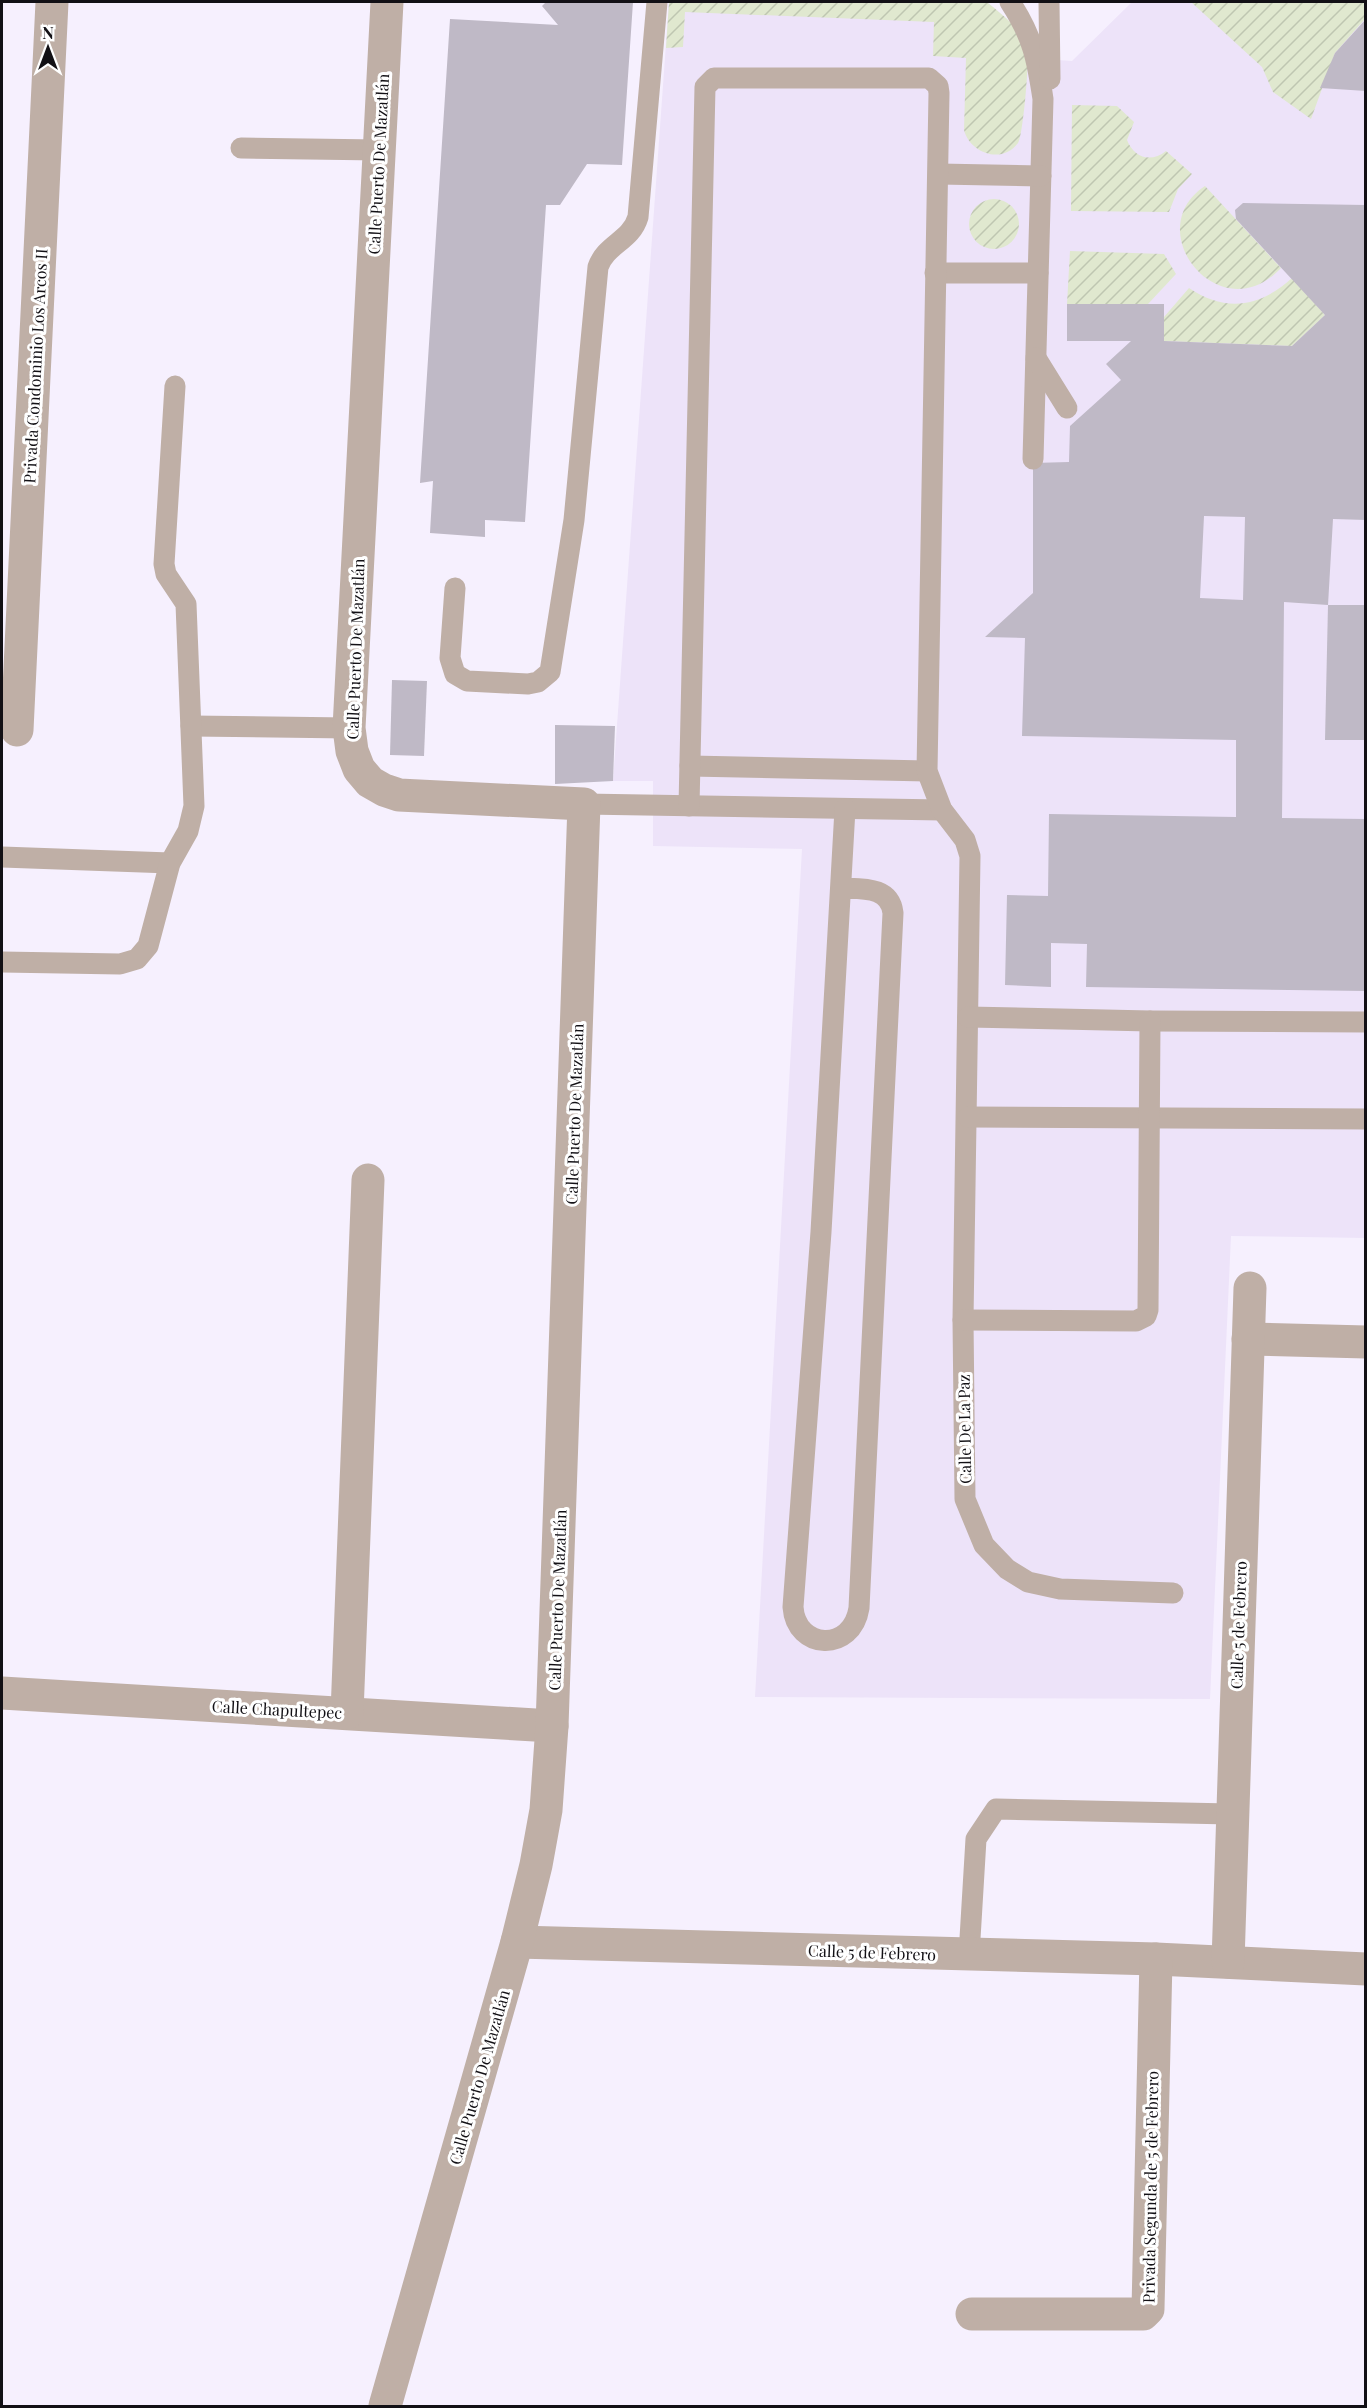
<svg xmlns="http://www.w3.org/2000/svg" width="1367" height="2408" viewBox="0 0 1367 2408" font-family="'Playfair Display',serif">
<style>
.built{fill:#ede3f9}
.garden{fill:url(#garden-furrows)}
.building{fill:#bfb9c6;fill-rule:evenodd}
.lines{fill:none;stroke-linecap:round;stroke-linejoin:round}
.lane{stroke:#bfafa6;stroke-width:21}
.street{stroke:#bfafa6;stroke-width:33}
.labels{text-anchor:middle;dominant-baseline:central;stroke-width:6;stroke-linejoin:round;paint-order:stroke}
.street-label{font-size:16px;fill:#121015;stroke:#fff}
</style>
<defs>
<pattern id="garden-furrows" width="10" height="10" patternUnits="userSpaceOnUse" patternTransform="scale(1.5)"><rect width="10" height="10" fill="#e0e8cf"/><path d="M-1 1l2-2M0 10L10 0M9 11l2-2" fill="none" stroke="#bfc6b1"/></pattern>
</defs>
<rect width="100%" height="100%" fill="#f6f0fe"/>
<path class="built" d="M669 2H987L1013 26 1027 58 1072 61 1132 2H1365V1238L1231 1236 1210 1699 755 1697 802 849 653 846V781H613Z"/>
<g class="garden">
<path d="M669 2H987C1000 13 1022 29 1027 47 1030 56 1023 137 1018 143 1002 165 970 153 964 130L966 58 933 56 934 22 685 12 683 47 666 48Z"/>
<path d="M1191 2H1365V19L1335 53 1311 119 1273 92 1262 67Z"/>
<path d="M1072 105 1117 106 1134 122 1127 140C1134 158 1151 163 1166 151L1192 174 1178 189 1169 212 1071 211Z"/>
<path d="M1205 186 1281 268C1220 333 1138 230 1205 186Z"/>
<circle cx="994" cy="224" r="25"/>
<path d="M1070 251 1164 254 1176 274 1148 304H1067Z"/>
<path d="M1292 278 1325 315 1292 346 1164 341V317L1189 288C1226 313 1260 307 1292 278Z"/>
</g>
<g class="building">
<path d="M546 2H633L622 165 587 164 560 205H546L525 522 485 520V537L430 533 433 481 420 483 450 19 558 25 542 6Z"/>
<path d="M1366 19V91L1320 88 1335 53Z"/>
<path d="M1243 203 1366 205V520L1333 519 1328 605 1284 602 1282 818 1366 819V991L1086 987 1087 944 1051 943V987L1005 985 1007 895 1048 896 1049 814 1236 817V740L1022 736 1025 638 985 637 1033 593V463L1069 462 1070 426 1121 380 1106 364 1131 341H1067V304H1164V341L1292 346 1325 315 1236 219 1235 210ZM1204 516 1245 517 1243 600 1200 598Z"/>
<path d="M1328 605H1366V740H1325Z"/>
<path d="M392 680 427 681 424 756 390 755Z"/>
<path d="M555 725 615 726 613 781 555 784Z"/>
</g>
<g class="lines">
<g class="lane">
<path d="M1010 2C1033 37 1037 59 1043 99L1033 459"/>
<path d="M1049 2 1050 79"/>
<path d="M241 148 379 150"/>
<path d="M939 174 1041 176"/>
<path d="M935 273H1038"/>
<path d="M1036 358 1067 408"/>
<path d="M455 588 450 658 455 674 467 681 528 684 538 682 550 672 574 520 598 267C606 244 631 241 638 217L657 2"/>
<path d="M191 726 349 728"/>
<path d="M690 766 927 771"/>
<path d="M584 804 942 810"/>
<path d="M689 806 705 87 714 78H929L938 86 939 93 927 771 942 810 965 840 970 856 963 1320 965 1499 984 1545 1007 1569 1028 1582 1060 1589 1173 1593"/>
<path d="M2 857 170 863"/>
<path d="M841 888C862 889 890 886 893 913L859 1608C852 1653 796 1650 793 1607L821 1232 845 809"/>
<path d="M2 962 120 964 137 959 148 946 170 863 188 831 194 806 186 604 166 574 164 564 175 386"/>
<path d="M968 1017 1150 1021 1366 1022"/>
<path d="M968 1117 1366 1119"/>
<path d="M963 1320 1136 1321 1146 1316 1148 1310 1150 1021"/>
<path d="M969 1955 976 1839 996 1809 1231 1814"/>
</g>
<g class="street">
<path d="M17 730 52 2"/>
<path d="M1248 1339 1366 1342"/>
<path d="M2 1693 552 1726"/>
<path d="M347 1713 368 1180"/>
<path d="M517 1942 1156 1959 1366 1969"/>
<path d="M1228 1962 1250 1288"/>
<path d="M972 2314H1143L1148 2309 1156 1959"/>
<path d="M385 2406 517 1942 536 1865 546 1810 552 1726 584 804 399 795 384 790 370 782 359 769 352 751 349 728 387 2"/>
</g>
</g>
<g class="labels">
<g class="street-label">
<text transform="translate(378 164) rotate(-87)">Calle Puerto De Mazatlán</text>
<text transform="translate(35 366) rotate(-87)">Privada Condominio Los Arcos II</text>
<text transform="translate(355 649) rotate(-88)">Calle Puerto De Mazatlán</text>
<text transform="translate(574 1114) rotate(-88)">Calle Puerto De Mazatlán</text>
<text transform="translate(964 1429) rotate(-91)">Calle De La Paz</text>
<text transform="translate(557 1600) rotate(-88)">Calle Puerto De Mazatlán</text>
<text transform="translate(1238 1625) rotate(-88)">Calle 5 de Febrero</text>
<text transform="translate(277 1709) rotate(3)">Calle Chapultepec</text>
<text transform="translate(872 1952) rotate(2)">Calle 5 de Febrero</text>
<text transform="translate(479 2077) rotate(-74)">Calle Puerto De Mazatlán</text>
<text transform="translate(1150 2187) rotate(-89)">Privada Segunda de 5 de Febrero</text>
</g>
</g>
<rect width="1367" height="2408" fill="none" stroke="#121015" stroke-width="6"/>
<g transform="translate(48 48)" stroke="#ffffff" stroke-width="4.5" paint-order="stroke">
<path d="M0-4.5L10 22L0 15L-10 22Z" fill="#121015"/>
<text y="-9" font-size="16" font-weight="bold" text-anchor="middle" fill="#121015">N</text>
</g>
</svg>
